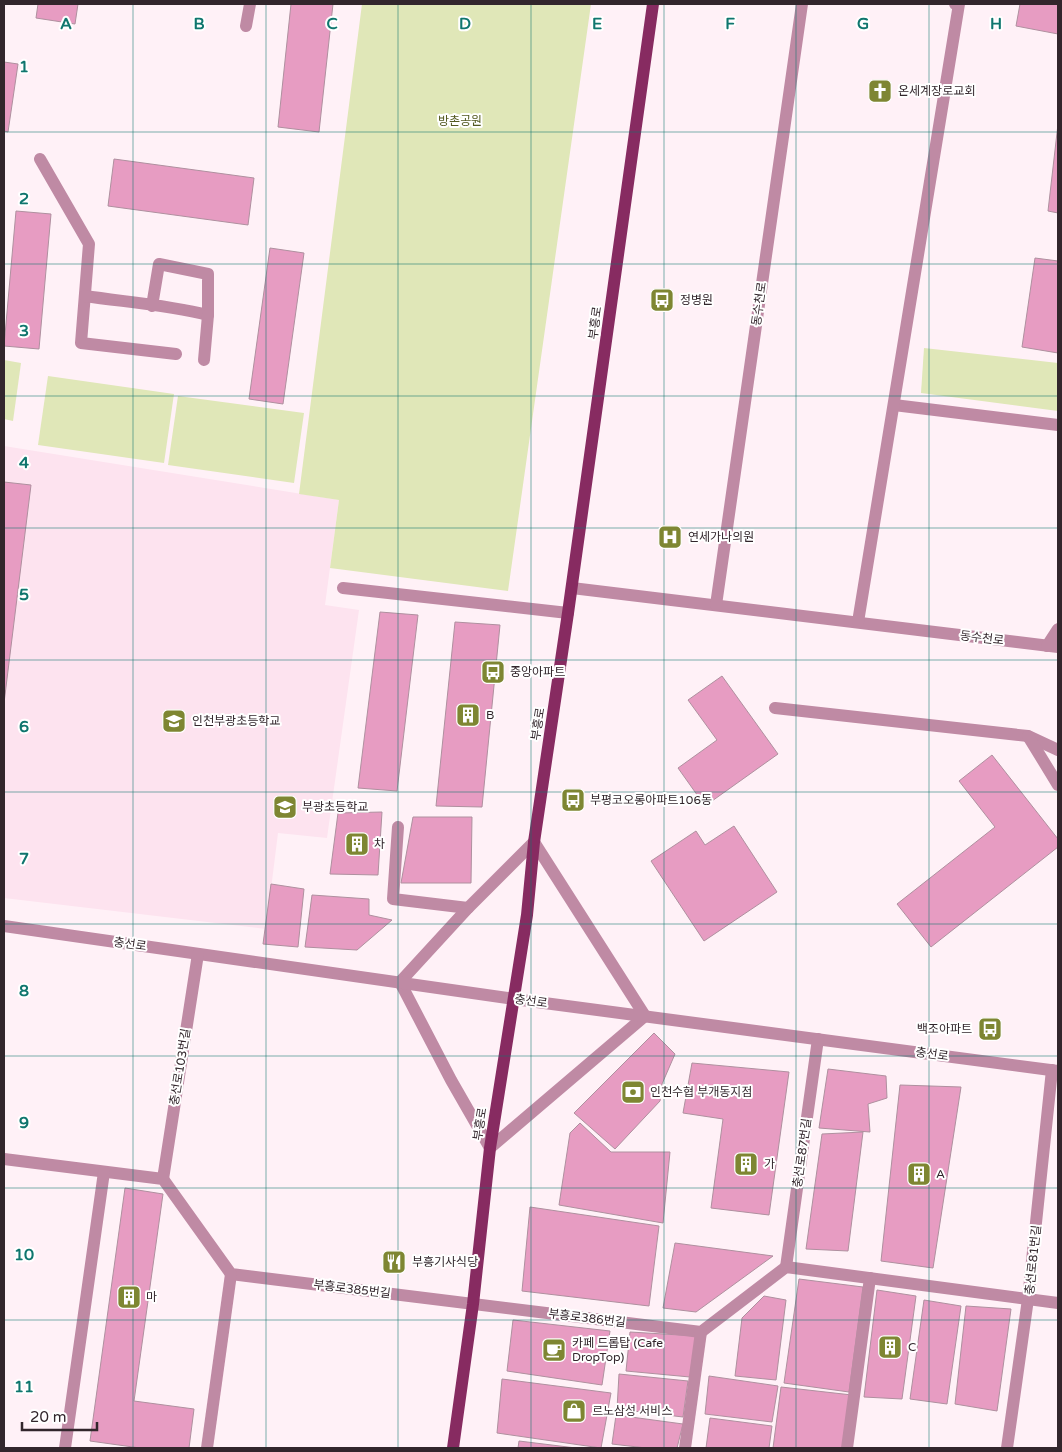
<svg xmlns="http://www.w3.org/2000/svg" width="1062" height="1452" viewBox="0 0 1062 1452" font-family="'Varela Round','Noto Sans KR',sans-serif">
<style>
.built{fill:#fde3ef}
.green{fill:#e0e7b8}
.building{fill:#e79cc2;stroke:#af909f}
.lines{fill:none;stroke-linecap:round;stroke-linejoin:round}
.minor{stroke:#bf8aa4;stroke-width:12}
.major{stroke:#872b61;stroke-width:12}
.grid{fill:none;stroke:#0f766e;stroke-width:1;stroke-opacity:0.55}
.labels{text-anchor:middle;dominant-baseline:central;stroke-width:4;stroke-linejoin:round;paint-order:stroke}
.poi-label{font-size:12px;fill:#32262c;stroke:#fff;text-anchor:start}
.park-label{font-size:12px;fill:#535920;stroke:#fff}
.street-label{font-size:12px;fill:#32262c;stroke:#fff}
.grid-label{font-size:16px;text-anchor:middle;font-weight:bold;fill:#0f766e;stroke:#fff;stroke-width:4;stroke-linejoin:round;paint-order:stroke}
</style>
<rect width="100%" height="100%" fill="#fff1f7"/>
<path class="built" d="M4 446 339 500 325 605 359 610 327 838 278 833 266 929 4 898Z"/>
<g class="green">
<path d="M362 4H591L508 591 330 568 339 500 299 494Z"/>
<path d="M924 348 1058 363V411L921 393Z"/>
<path d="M4 360 21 363 13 421 4 419Z"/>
<path d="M48 376 174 394 164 463 38 445Z"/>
<path d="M178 396 304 413 294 483 168 465Z"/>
</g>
<g class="building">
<path d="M38 4H78L75 24 36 18Z"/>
<path d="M291 4H333L319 132 278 127Z"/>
<path d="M1020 4H1058V34L1016 26Z"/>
<path d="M4 62 18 64 8 132 4 131Z"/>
<path d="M1058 124V213L1048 211Z"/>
<path d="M114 159 254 178 248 225 108 206Z"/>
<path d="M16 211 51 214 39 349 4 346Z"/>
<path d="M270 248 304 253 283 404 249 399Z"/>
<path d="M1035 258 1058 261V353L1022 347Z"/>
<path d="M4 482 31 485 4 703Z"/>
<path d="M380 612 418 615 397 791 358 788Z"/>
<path d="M455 622 500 625 482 807 436 806Z"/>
<path d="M722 676 778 754 705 806 678 768 717 740 688 700Z"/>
<path d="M992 755 1058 839V847L931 947 897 904 995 827 959 781Z"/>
<path d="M382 812 378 875 330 874 338 813Z"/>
<path d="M413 817H472L471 883H401Z"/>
<path d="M734 826 777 892 704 941 651 861 696 831 705 845Z"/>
<path d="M271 884 304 889 298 947 263 944Z"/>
<path d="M312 895 369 899V915L392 920 357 950 305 947Z"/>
<path d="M654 1033 675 1054 662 1084 660 1101 615 1149 574 1113Z"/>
<path d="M692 1063 789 1072 769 1215 711 1208 723 1119 683 1113Z"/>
<path d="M828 1069 886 1076 887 1098 868 1104 870 1132 819 1128Z"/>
<path d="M900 1085 961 1087 933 1268 881 1261Z"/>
<path d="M580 1123 611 1152H670L663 1223 559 1205 570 1133Z"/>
<path d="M863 1132 848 1251 806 1249 822 1134Z"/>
<path d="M125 1188 163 1194 134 1401 194 1409 189 1448H140L90 1441Z"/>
<path d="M530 1207 659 1226 649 1306 522 1291Z"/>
<path d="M675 1243 773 1256 696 1312 663 1308Z"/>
<path d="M799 1279 863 1287 849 1392 784 1383Z"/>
<path d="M877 1290 916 1296 902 1399 864 1397Z"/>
<path d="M764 1296 786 1300 776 1380 735 1376 742 1318Z"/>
<path d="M924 1300 961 1306 947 1404 910 1399Z"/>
<path d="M966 1306 1011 1309 997 1411 955 1404Z"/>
<path d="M513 1320 610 1331 602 1385 507 1371Z"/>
<path d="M630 1332 697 1336 690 1377 626 1371Z"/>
<path d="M619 1374 688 1381 683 1417 617 1409Z"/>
<path d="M709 1376 778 1386 772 1422 705 1414Z"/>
<path d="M502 1379 611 1393 601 1448 497 1433Z"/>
<path d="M781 1387 852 1395 843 1448H773Z"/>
<path d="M616 1415 683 1424 677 1448H646L612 1444Z"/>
<path d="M710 1418 772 1426 769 1448H706Z"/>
<path d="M519 1441 576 1448H518Z"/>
</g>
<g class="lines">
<g class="minor">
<path d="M246 26 250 4"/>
<path d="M40 159 89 244 81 343 176 354"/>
<path d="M85 296C126 302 168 305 208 315V274L159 264 152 306"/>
<path d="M204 360 208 315"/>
<path d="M894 405 1058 425"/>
<path d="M343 588 568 613"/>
<path d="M572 588 1058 647"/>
<path d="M716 605 802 4"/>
<path d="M858 622 959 4H955"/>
<path d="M1047 646 1058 629"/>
<path d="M775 708 1028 736 1058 750"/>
<path d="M1028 736 1058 785"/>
<path d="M398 827 393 899 468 908"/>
<path d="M534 842 645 1016 490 1148 451 1080 400 982 468 908Z"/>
<path d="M4 926 514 999 1058 1071"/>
<path d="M4 1159 163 1179 231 1274 701 1332 786 1267 1058 1303"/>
<path d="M163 1179 198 954"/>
<path d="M786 1267 818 1039"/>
<path d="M65 1448 104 1172"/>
<path d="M207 1448 231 1274"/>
<path d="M685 1448 701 1332"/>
<path d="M847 1448 870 1278"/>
<path d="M1007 1448 1028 1299 1052 1070"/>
</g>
<path class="major" d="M453 1448 473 1304 490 1148 527 915 534 842 568 613 653 4"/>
</g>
<path class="grid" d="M133 4V1448M266 4V1448M398 4V1448M531 4V1448M664 4V1448M796 4V1448M929 4V1448M4 132H1058M4 264H1058M4 396H1058M4 528H1058M4 660H1058M4 792H1058M4 924H1058M4 1056H1058M4 1188H1058M4 1320H1058"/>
<defs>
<g id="church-square" transform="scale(1.25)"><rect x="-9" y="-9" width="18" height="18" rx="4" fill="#7e8632" stroke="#fff"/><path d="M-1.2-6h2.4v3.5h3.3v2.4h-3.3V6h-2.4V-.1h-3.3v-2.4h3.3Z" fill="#fff"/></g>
<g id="bus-square" transform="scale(1.25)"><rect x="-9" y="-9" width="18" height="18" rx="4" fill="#7e8632" stroke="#fff"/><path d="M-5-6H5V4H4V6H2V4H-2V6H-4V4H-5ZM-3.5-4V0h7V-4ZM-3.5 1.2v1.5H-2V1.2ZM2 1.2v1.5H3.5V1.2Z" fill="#fff"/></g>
<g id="hospital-square" transform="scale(1.25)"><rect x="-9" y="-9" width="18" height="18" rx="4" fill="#7e8632" stroke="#fff"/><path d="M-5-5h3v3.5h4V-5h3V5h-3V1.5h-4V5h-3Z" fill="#fff"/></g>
<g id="building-square" transform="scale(1.25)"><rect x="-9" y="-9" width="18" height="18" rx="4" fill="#7e8632" stroke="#fff"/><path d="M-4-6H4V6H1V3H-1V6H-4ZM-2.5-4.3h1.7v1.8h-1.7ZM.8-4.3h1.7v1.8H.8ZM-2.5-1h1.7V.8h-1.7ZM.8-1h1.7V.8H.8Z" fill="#fff"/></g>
<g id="school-square" transform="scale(1.25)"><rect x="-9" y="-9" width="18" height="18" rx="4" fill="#7e8632" stroke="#fff"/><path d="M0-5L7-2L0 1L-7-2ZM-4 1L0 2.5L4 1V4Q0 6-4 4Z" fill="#fff"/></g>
<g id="bank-square" transform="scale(1.25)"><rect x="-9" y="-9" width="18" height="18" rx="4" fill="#7e8632" stroke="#fff"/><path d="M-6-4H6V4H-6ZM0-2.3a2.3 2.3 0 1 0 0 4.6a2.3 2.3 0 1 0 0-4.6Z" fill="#fff"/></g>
<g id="restaurant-square" transform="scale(1.25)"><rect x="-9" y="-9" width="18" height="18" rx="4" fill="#7e8632" stroke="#fff"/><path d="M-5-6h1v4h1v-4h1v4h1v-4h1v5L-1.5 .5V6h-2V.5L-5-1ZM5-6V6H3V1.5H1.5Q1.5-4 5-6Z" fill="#fff"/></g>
<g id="cafe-square" transform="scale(1.25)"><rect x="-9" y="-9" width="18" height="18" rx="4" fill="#7e8632" stroke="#fff"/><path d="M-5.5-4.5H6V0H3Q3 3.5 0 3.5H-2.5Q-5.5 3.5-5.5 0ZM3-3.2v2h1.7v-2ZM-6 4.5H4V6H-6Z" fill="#fff"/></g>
<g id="shop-square" transform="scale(1.25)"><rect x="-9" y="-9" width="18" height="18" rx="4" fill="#7e8632" stroke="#fff"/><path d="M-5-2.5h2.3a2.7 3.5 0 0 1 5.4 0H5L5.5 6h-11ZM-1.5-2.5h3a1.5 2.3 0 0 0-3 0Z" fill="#fff"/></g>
</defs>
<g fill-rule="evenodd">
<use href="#church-square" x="880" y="91"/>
<use href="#bus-square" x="662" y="300"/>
<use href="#hospital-square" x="670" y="537"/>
<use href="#bus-square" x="493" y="672"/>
<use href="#building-square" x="468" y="715"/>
<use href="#school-square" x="174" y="721"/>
<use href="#bus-square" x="573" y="800"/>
<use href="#school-square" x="285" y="807"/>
<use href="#building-square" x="357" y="844"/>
<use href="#bus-square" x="990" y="1029"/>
<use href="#bank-square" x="633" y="1092"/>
<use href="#building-square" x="746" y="1164"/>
<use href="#building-square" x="919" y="1174"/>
<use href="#restaurant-square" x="394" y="1262"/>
<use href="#building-square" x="129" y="1297"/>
<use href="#building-square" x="890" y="1347"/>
<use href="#cafe-square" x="554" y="1350"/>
<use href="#shop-square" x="574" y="1411"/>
</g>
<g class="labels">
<g class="poi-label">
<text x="898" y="91">온세계장로교회</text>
<text x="680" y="300">정병원</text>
<text x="688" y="537">연세가나의원</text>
<text x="510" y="672">중앙아파트</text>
<text x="486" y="715">B</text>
<text x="192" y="721">인천부광초등학교</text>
<text x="590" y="800">부평코오롱아파트106동</text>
<text x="302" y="807">부광초등학교</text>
<text x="374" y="844">차</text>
<text x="972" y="1029" text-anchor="end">백조아파트</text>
<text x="650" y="1092">인천수협 부개동지점</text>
<text x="764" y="1164">가</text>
<text x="936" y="1174">A</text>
<text x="412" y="1262">부흥기사식당</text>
<text x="146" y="1297">마</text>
<text x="572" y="1343">카페 드롭탑 (Cafe<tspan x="572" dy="14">DropTop)</tspan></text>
<text x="908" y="1347">C</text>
<text x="592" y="1411">르노삼성 서비스</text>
</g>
<g class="park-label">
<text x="460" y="121">방촌공원</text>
</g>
<g class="street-label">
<text transform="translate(759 304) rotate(-82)">동수천로</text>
<text transform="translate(595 323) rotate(-82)">부흥로</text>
<text transform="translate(982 638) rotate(7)">동수천로</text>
<text transform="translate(538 724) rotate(-81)">부흥로</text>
<text transform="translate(130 944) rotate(8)">충선로</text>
<text transform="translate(531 1001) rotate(8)">충선로</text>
<text transform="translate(932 1054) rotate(8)">충선로</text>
<text transform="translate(180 1067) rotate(-81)">충선로103번길</text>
<text transform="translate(480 1124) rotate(-81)">부흥로</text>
<text transform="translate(802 1153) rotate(-82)">충선로87번길</text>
<text transform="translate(1033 1260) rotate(-84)">충선로81번길</text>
<text transform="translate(352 1289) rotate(7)">부흥로385번길</text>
<text transform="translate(587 1318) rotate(7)">부흥로386번길</text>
</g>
</g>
<g class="grid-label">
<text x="66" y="29">A</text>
<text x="199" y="29">B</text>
<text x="332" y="29">C</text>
<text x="465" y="29">D</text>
<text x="597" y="29">E</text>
<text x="730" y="29">F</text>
<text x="863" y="29">G</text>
<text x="996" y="29">H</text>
<text x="24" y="72">1</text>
<text x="24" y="204">2</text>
<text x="24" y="336">3</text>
<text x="24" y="468">4</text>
<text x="24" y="600">5</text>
<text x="24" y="732">6</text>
<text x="24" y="864">7</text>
<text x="24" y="996">8</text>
<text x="24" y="1128">9</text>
<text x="24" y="1260">10</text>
<text x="24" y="1392">11</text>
</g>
<rect width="1062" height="1452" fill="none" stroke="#32262c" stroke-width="10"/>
<path d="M22 1422v8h75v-8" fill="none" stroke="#32262c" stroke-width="2.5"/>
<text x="30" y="1422" font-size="15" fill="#32262c" stroke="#ffffff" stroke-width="4" paint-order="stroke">20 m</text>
</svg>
